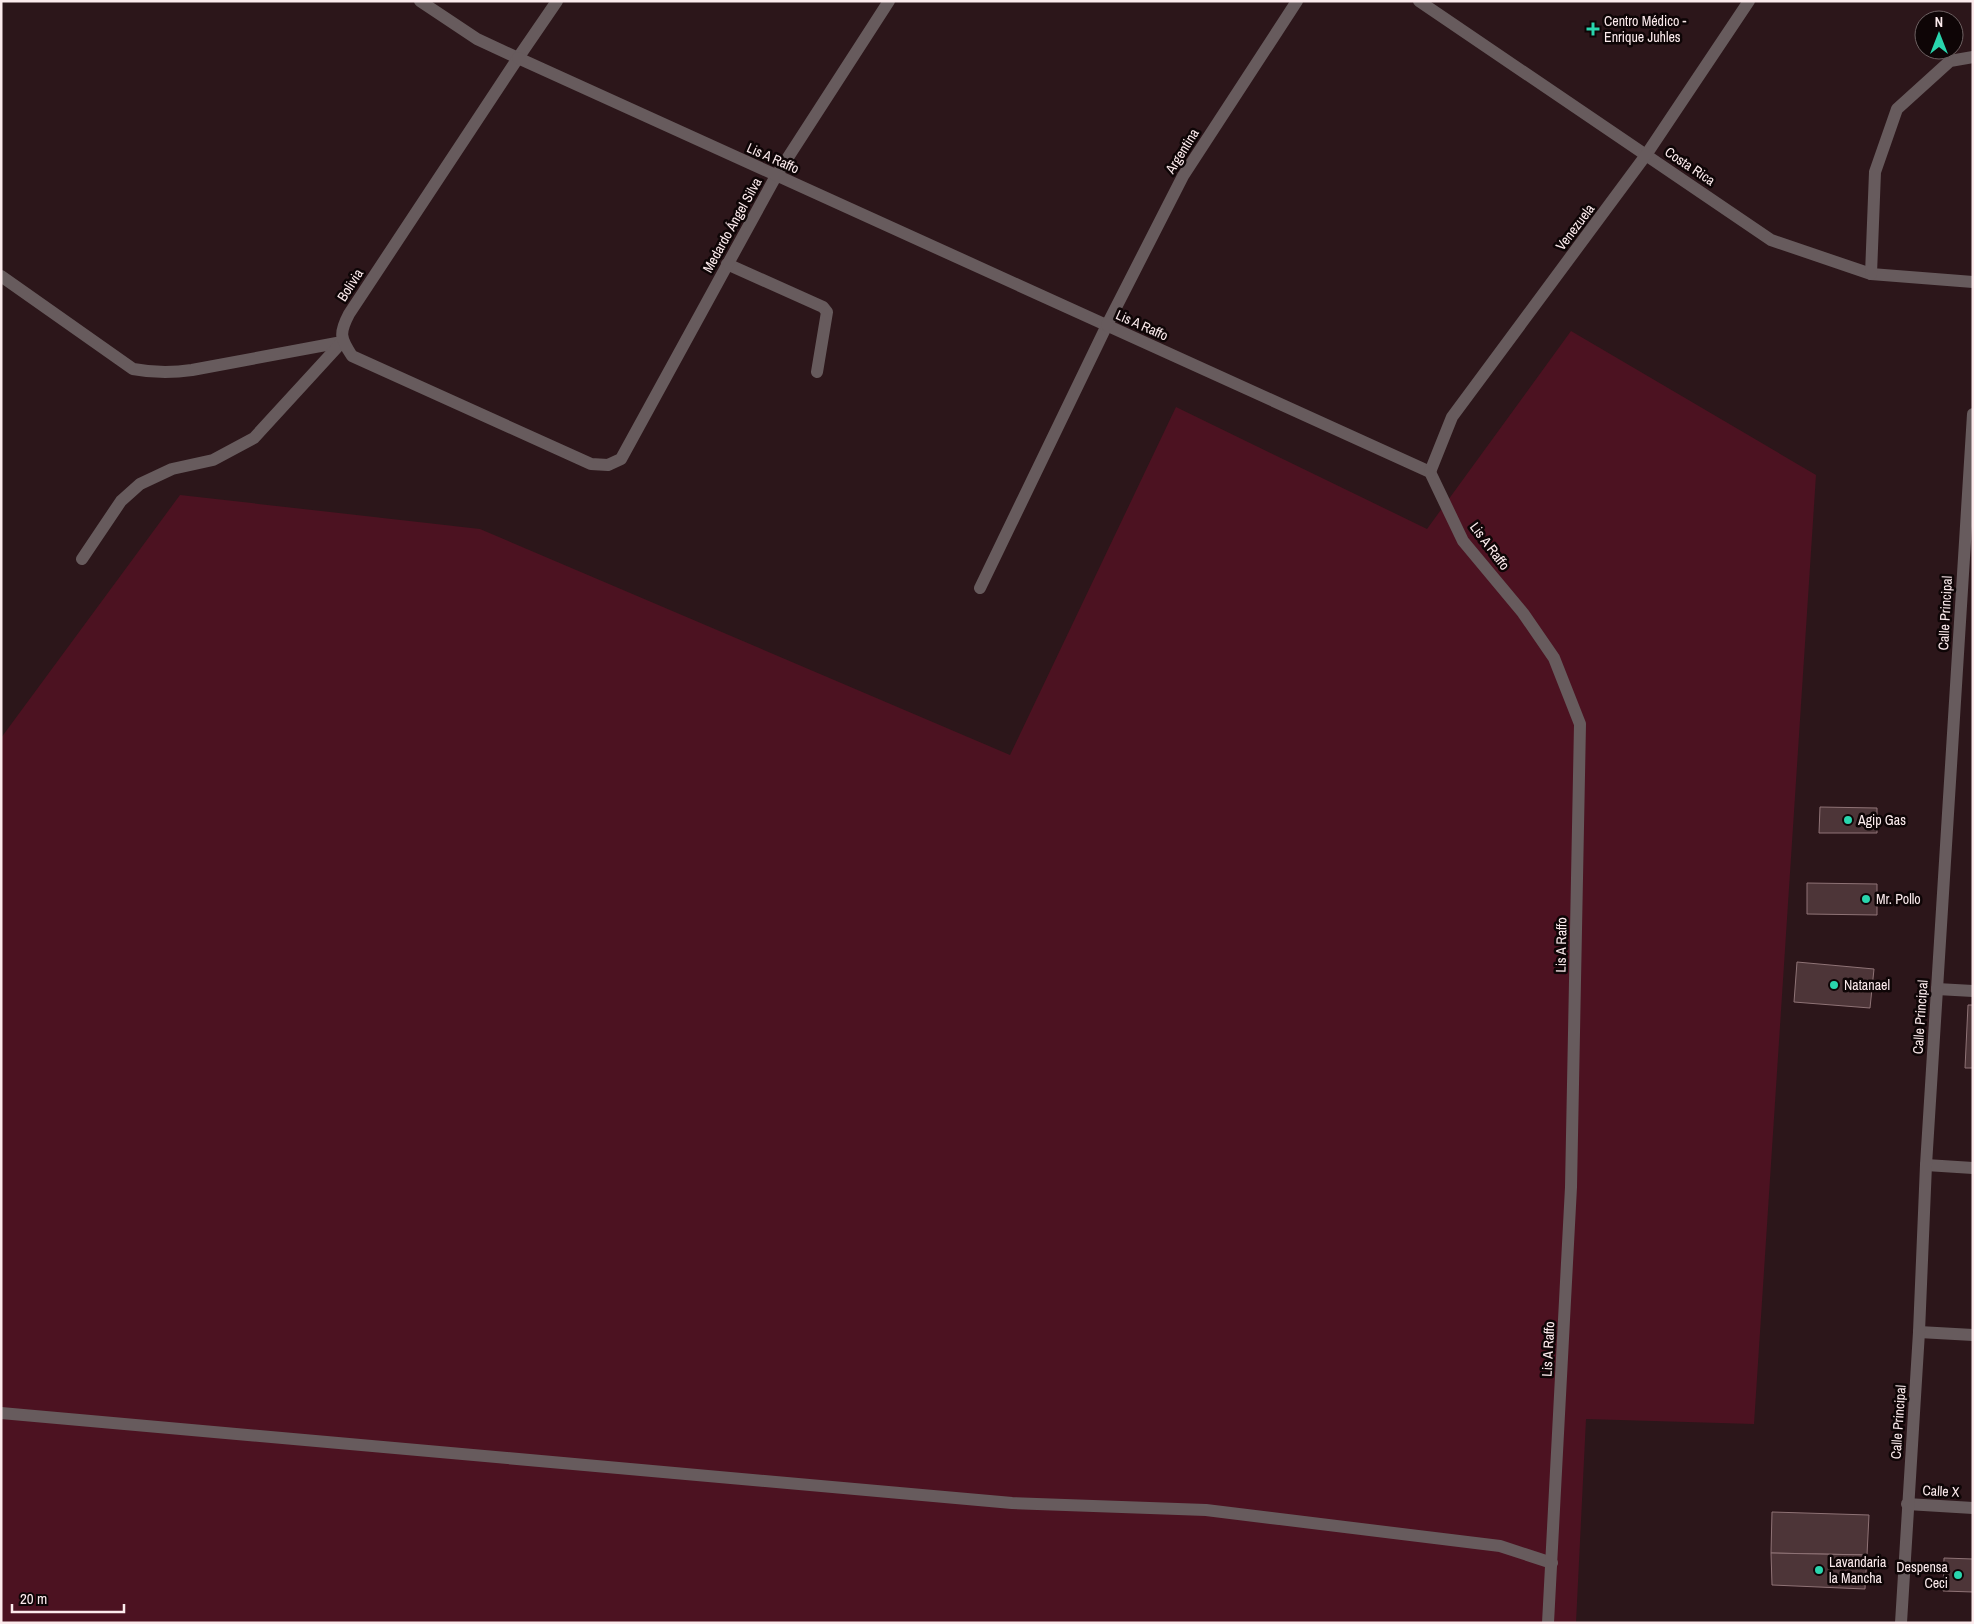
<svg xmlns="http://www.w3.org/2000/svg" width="1974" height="1624" viewBox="0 0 1974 1624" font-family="'Archivo Narrow',sans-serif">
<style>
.green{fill:#4c1221}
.building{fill:#4d3538;stroke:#8f7376}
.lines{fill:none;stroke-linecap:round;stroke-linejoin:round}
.lane{stroke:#675b5d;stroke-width:12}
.street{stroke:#675b5d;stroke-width:12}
.poi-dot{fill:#29d5ad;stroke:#0e0506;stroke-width:2}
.labels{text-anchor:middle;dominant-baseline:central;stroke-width:5;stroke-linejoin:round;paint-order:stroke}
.poi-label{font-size:14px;fill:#fcebed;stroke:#0e0506;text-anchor:start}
.street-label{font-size:14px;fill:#fcebed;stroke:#0e0506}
</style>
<rect width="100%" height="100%" fill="#2c161a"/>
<path class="green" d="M1571 331 1816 475 1754 1424 1586 1419 1576 1623H1V738L180 495 480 529 1010 755 1176 407 1427 529Z"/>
<g class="building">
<path d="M1820 807 1877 808V833H1819Z"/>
<path d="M1807 883 1877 884V915L1807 914Z"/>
<path d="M1797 962 1874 969 1870 1008 1794 1002Z"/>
<path d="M1968 1005H1973V1068H1965Z"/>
<path d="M1772 1512 1869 1515 1867 1555 1771 1553Z"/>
<path d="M1771 1553 1867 1555 1865 1589 1772 1585Z"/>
<path d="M1944 1558 1973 1559V1592L1943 1591Z"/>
</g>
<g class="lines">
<g class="lane">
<path d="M420 1 477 39 518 58"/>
<path d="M727 264 823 307 827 312 817 372"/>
<path d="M1 276 133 369C154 373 172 373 192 370L342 342"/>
<path d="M82 559 121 501 140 484 172 469 213 460 254 438 342 342"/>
<path d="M980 588 1107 325"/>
<path d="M1 1413 1012 1503 1206 1510 1500 1546 1552 1563"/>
</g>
<g class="street">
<path d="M557 1 518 58 349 314C339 333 340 338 352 356L591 464 608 465 621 459 776 176 889 1"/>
<path d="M1419 1 1771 240 1871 274 1973 282"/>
<path d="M518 58 1430 472 1463 541 1523 613 1554 658 1580 724 1571 1187 1548 1623"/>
<path d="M1871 274 1875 172 1897 109 1950 61 1973 57"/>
<path d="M1107 325 1183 176 1297 1"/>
<path d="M1430 472 1452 417 1646 155 1749 1"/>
<path d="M1937 989 1973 991"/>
<path d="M1926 1165 1973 1168"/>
<path d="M1919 1332 1973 1335"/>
<path d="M1907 1504 1973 1508"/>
<path d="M1901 1623 1919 1332 1926 1165 1973 414"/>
</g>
</g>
<g class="poi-dot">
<path d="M1590.5 21.5h5v5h5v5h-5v5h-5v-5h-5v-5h5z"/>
<circle cx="1848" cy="820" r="5"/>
<circle cx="1866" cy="899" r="5"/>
<circle cx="1834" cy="985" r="5"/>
<circle cx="1819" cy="1570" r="5"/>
<circle cx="1958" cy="1575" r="5"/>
</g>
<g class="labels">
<g class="poi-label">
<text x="1604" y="21">Centro Médico -<tspan x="1604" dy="16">Enrique Juhles</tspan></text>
<text x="1858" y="820">Agip Gas</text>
<text x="1876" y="899">Mr. Pollo</text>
<text x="1844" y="985">Natanael</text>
<text x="1829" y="1562">Lavandaria<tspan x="1829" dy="16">la Mancha</tspan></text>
<text x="1948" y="1567" text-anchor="end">Despensa<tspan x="1948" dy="16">Ceci</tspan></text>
</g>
<g class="street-label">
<text transform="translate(1182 151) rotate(-58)">Argentina</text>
<text transform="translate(773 158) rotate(24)">Lis A Raffo</text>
<text transform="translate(1690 166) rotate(34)">Costa Rica</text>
<text transform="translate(732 225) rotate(-61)">Medardo Ángel Silva</text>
<text transform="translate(1575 227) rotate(-53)">Venezuela</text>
<text transform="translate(350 285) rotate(-57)">Bolivia</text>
<text transform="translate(1142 325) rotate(24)">Lis A Raffo</text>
<text transform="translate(1490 546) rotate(53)">Lis A Raffo</text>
<text transform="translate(1945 613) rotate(-87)">Calle Principal</text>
<text transform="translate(1561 945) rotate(-89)">Lis A Raffo</text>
<text transform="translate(1920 1017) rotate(-86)">Calle Principal</text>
<text transform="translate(1548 1349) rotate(-87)">Lis A Raffo</text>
<text transform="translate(1898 1422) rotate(-86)">Calle Principal</text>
<text transform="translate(1941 1491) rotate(3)">Calle X</text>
</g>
</g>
<rect width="1974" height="1624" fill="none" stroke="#fcebed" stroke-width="5"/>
<g transform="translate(1939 35)"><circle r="24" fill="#0e0506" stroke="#6d6162"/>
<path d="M0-4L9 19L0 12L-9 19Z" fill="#29d5ad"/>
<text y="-8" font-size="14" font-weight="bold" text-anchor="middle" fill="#fcebed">N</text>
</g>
<path d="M12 1604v8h112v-8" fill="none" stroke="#fcebed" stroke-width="2.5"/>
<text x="20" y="1604" font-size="15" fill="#fcebed" stroke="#0e0506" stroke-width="4" paint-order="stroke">20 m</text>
</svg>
